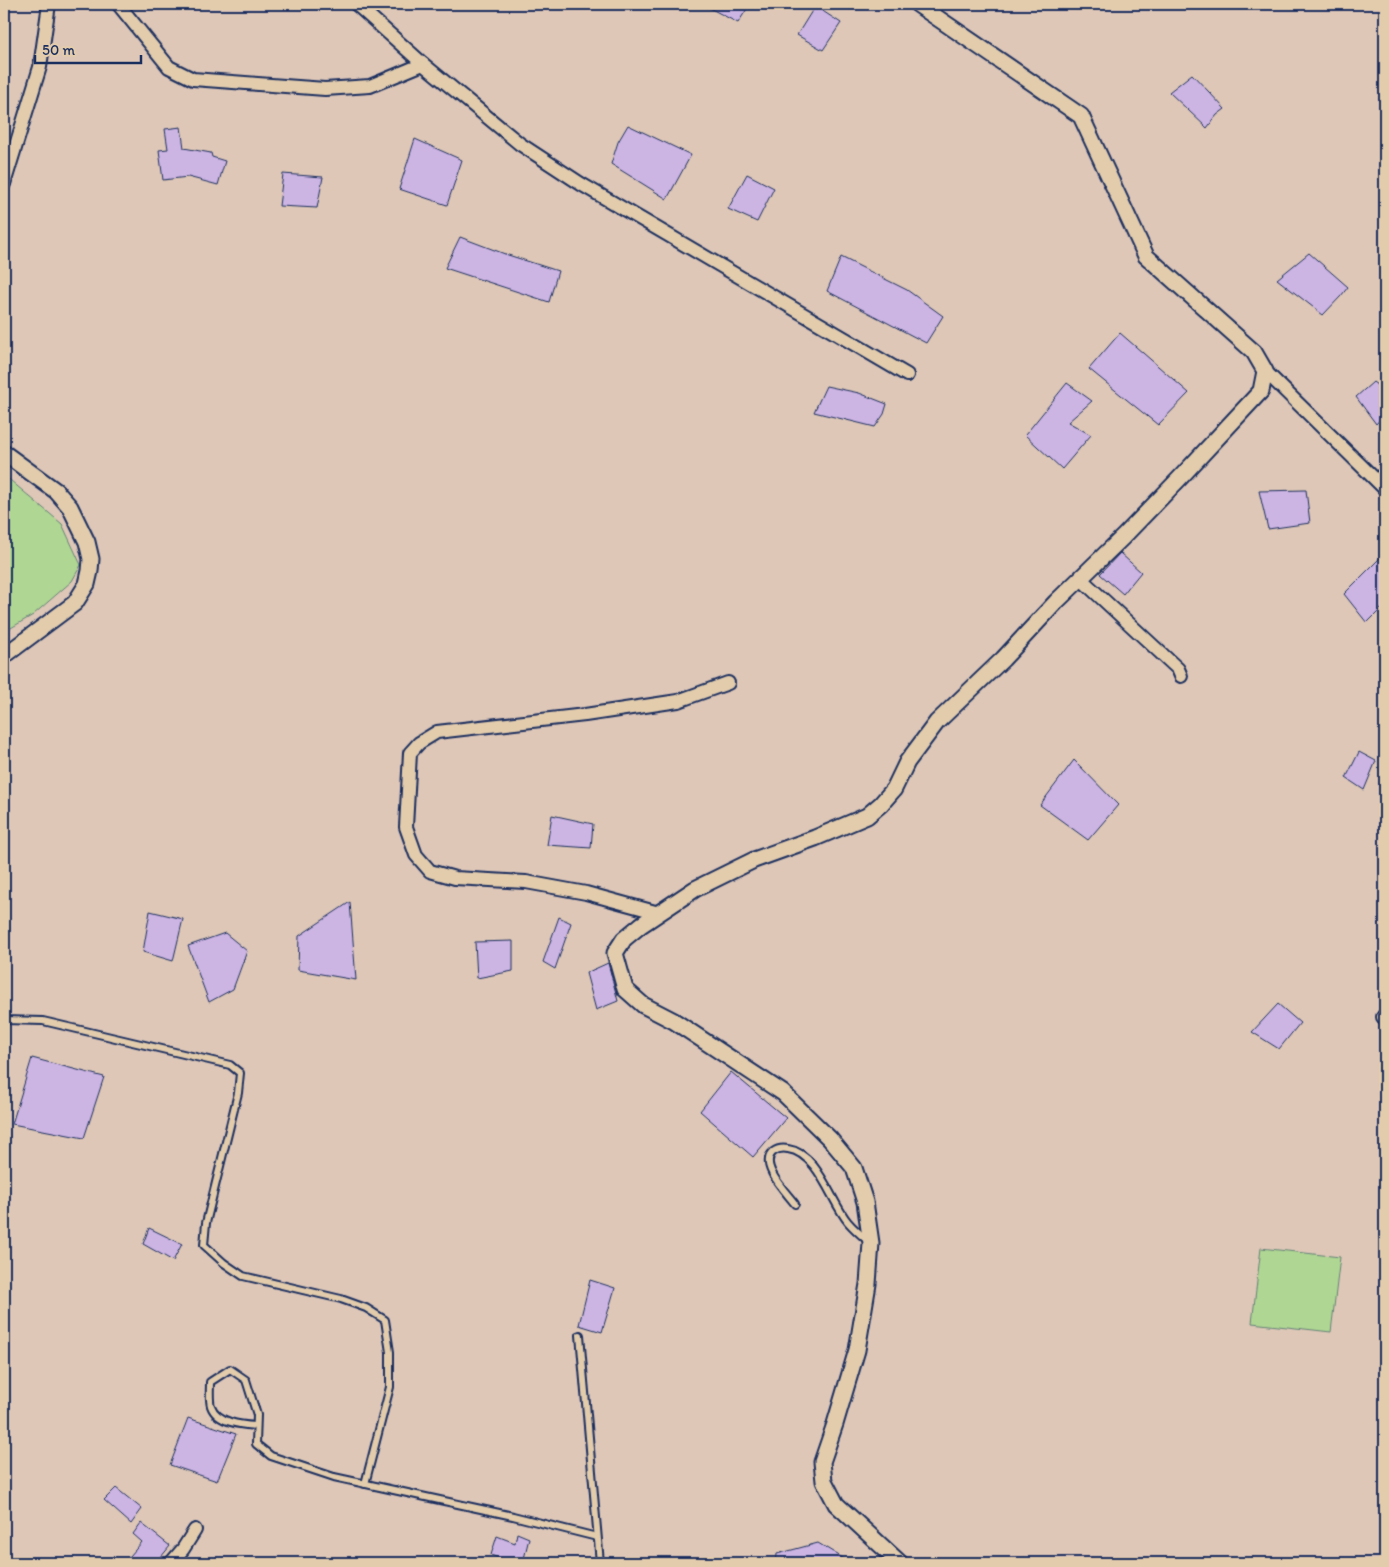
<svg xmlns="http://www.w3.org/2000/svg" width="1389" height="1567" viewBox="0 0 1389 1567" font-family="Itim,sans-serif">
<style>
.green{fill:#afd692;stroke:#658278}
.building{fill:#ccb4e3;stroke:#1b2f5e}
.lines{fill:none;stroke-linecap:round;stroke-linejoin:round}
.service-casing{stroke:#1b2f5e;stroke-width:10}
.minor-casing{stroke:#1b2f5e;stroke-width:16}
.tertiary-casing{stroke:#1b2f5e;stroke-width:19}
.service{stroke:#e3ccac;stroke-width:6}
.minor{stroke:#e3ccac;stroke-width:12}
.tertiary{stroke:#e3ccac;stroke-width:15}
</style>
<rect width="100%" height="100%" fill="#dec7b7"/>
<filter id="ink" filterUnits="userSpaceOnUse"><feTurbulence type="fractalNoise" baseFrequency=".02" numOctaves="2"/><feDisplacementMap in="SourceGraphic" scale="10" xChannelSelector="R" yChannelSelector="G"/><feConvolveMatrix kernelMatrix="1 2 1 2 8 2 1 2 1" color-interpolation-filters="sRGB"/></filter>
<g filter="url(#ink)">
<g class="green">
<path d="M4 475 62 524 81 565 72 581 33 615 4 632Z"/>
<path d="M1261 1248 1340 1257 1331 1332 1252 1323Z"/>
</g>
<g class="building">
<path d="M702 4H750L738 23Z"/>
<path d="M815 6 841 23 823 50 797 35Z"/>
<path d="M1192 74 1225 109 1217 115 1207 128 1169 92Z"/>
<path d="M628 125 691 155 667 199 611 164 618 142Z"/>
<path d="M181 127 184 148 211 153 212 157 225 161 218 185 188 177 163 180 159 150 168 149 165 129Z"/>
<path d="M415 139 462 160 447 205 399 189Z"/>
<path d="M283 174 323 177 317 208 279 206Z"/>
<path d="M747 174 774 188 757 222 728 209Z"/>
<path d="M460 237 505 254 558 271 549 302 445 268Z"/>
<path d="M1309 253 1348 287 1341 296 1323 315 1277 279Z"/>
<path d="M841 257 907 290 943 316 926 343 827 291Z"/>
<path d="M1120 333 1189 393 1158 425 1089 369Z"/>
<path d="M1373 382 1385 391V414L1376 424 1356 397Z"/>
<path d="M1067 383 1092 401 1068 422 1091 435 1062 469 1025 435Z"/>
<path d="M826 386 859 393 887 404 884 414 875 427 814 412Z"/>
<path d="M1306 490 1310 523 1268 529 1259 491Z"/>
<path d="M1120 553 1141 572 1123 594 1100 574Z"/>
<path d="M1385 553V605L1367 623 1344 594Z"/>
<path d="M1359 752 1376 761 1364 790 1346 778Z"/>
<path d="M1074 760 1118 805 1088 840 1040 805Z"/>
<path d="M552 815 593 824 591 848 547 845Z"/>
<path d="M350 902 356 980 298 970 299 936Z"/>
<path d="M150 911 183 919 173 961 143 952Z"/>
<path d="M559 917 571 923 555 969 543 962Z"/>
<path d="M225 933 247 951 233 989 209 1002 188 946Z"/>
<path d="M513 941V971L477 978 475 942Z"/>
<path d="M608 963 618 1001 596 1010 586 973Z"/>
<path d="M1278 1004 1300 1023 1279 1049 1252 1032Z"/>
<path d="M32 1058 104 1077 84 1138 12 1124Z"/>
<path d="M731 1072 786 1118 753 1157 700 1111Z"/>
<path d="M149 1228 182 1244 173 1261 143 1244Z"/>
<path d="M590 1280 615 1288 602 1332 579 1325Z"/>
<path d="M188 1418 236 1434 217 1481 170 1465Z"/>
<path d="M116 1488 142 1509 131 1524 104 1500Z"/>
<path d="M141 1523 170 1546 156 1563H124L142 1542 133 1534Z"/>
<path d="M517 1533 529 1538 523 1563H510L491 1555 497 1536 515 1543Z"/>
<path d="M818 1543 851 1563H776L777 1554Z"/>
</g>
<g class="lines">
<g class="service-casing">
<g id="service">
<path d="M4 1020 43 1021 230 1065 240 1073 238 1093 206 1223 204 1245 224 1263 243 1276 341 1299 366 1308 385 1320 390 1352V1387L365 1484"/>
<path d="M795 1204C787 1193 758 1165 773 1152 777 1149 783 1148 788 1149 818 1153 831 1202 848 1222 854 1229 861 1235 868 1241"/>
<path d="M580 1335 600 1563"/>
<path d="M256 1426C242 1425 217 1423 211 1406 209 1400 210 1389 210 1382L230 1369 246 1380 257 1415 256 1444 271 1456 334 1477 513 1516 597 1537"/>
</g>
</g>
<g class="minor-casing">
<g id="minor">
<path d="M118 4 169 67 193 79 325 89 370 86 423 64"/>
<path d="M356 4 423 64 520 144 581 184 907 375"/>
<path d="M4 184 40 67 49 4"/>
<path d="M1265 371 1385 489"/>
<path d="M1080 578 1178 669 1181 676"/>
<path d="M659 913 586 893 526 882 455 878 430 871 416 855 406 827 410 753 419 743 437 732 585 715 678 701 728 683"/>
<path d="M1383 1017 1385 1015"/>
<path d="M171 1563 183 1549 195 1530"/>
</g>
</g>
<g class="tertiary-casing">
<g id="tertiary">
<path d="M4 453 56 491 70 507 87 542 91 559 90 571 87 584 75 603 4 656"/>
<path d="M900 1563 836 1504 824 1481 822 1462 835 1424 857 1350 868 1284 871 1243 865 1202 854 1168 830 1139 783 1093 674 1021 643 1005 625 989 615 953 624 939 641 925 695 889 754 860 815 838 867 816 881 804 894 789 907 762 937 722 1003 659 1056 602 1123 537 1179 479 1261 391 1265 371 1254 352 1146 256 1081 116 917 4"/>
</g>
</g>
<use href="#service" class="service"/>
<use href="#minor" class="minor"/>
<use href="#tertiary" class="tertiary"/>
</g>
</g>
<rect width="1389" height="1567" fill="none" stroke="#e3ccac" stroke-width="20"/>
<rect x="10" y="10" width="1369" height="1547" fill="none" stroke="#1b2f5e" stroke-width="2" filter="url(#ink)"/>
<path d="M35 55v8h106v-8" fill="none" stroke="#1b2f5e" stroke-width="2.5"/>
<text x="42" y="55" font-size="15" fill="#1b2f5e" stroke="#e3ccac" stroke-width="4" paint-order="stroke">50 m</text>
</svg>
